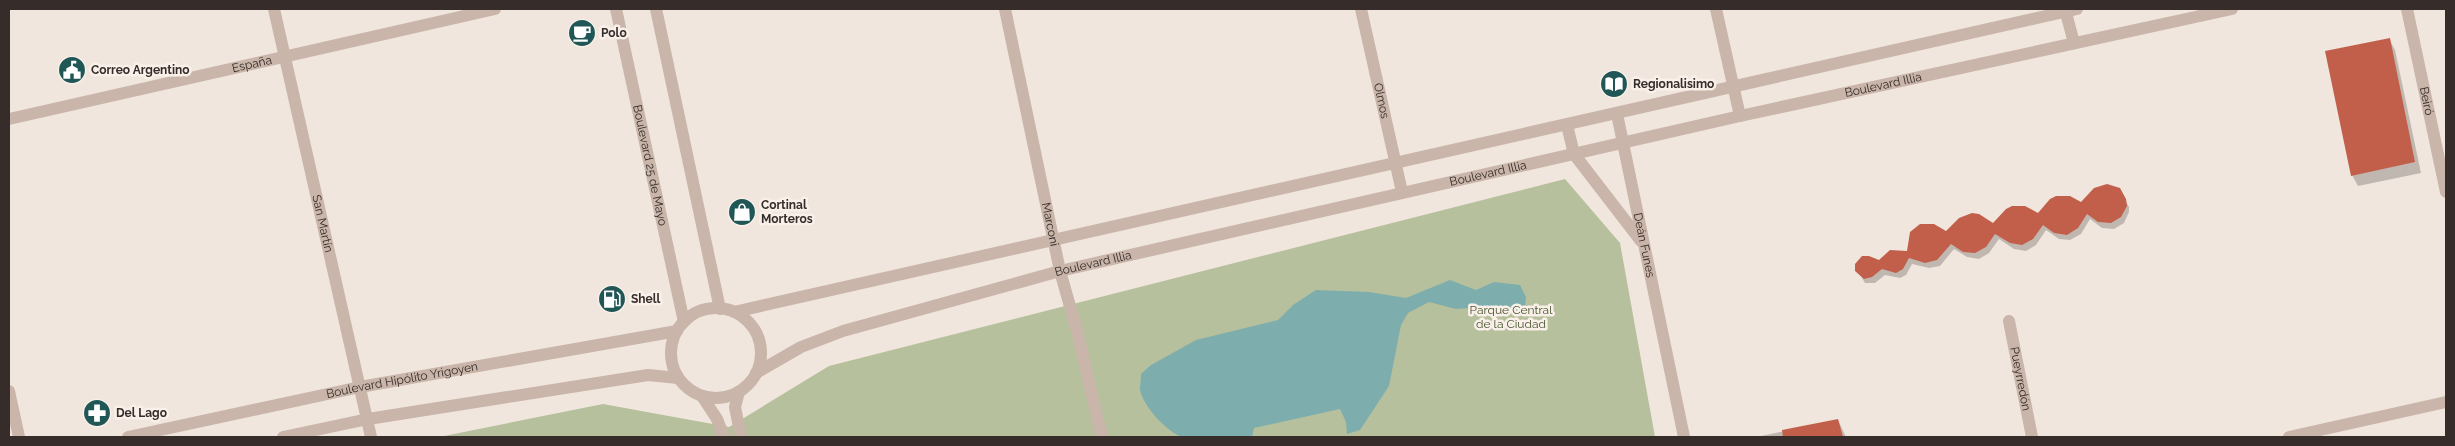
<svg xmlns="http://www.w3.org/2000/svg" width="2455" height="446" viewBox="0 0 2455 446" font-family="Raleway,sans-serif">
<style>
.green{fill:#b7c09d}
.water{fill:#7dadac}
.shadow{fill:#0003}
.building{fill:#c15f4b}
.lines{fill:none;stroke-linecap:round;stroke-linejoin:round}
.minor{stroke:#c9b5a9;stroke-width:12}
.tertiary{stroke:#c9b5a9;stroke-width:12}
.labels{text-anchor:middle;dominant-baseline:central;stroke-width:5;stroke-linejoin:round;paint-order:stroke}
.poi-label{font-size:12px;font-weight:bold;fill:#362c29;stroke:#f9f0e9;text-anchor:start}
.street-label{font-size:12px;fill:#362c29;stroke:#f9f0e9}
.park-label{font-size:12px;fill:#48542d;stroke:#f9f0e9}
</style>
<rect width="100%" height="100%" fill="#f1e6dd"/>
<path class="green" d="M1565 179 1620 243 1655 437H439L603 404 729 427 829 366Z"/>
<path class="water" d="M1450 280 1476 290 1494 282 1520 285 1526 297 1525 307 1515 312 1486 307 1456 309 1429 302 1408 313 1401 325 1389 386 1360 430 1347 434 1346 422 1340 409 1254 428 1252 437H1182C1166 431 1144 407 1140 390 1140 385 1141 379 1141 374L1151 365 1196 340 1278 320 1293 305 1316 290 1369 292 1406 298Z"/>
<g class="shadow">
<path d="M2389 39 2395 50 2421 173 2358 186 2352 175Z"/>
<path d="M2119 189 2129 207V212L2124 223 2114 229 2102 228 2090 219 2081 234 2070 240 2059 239 2046 230 2036 245 2026 251 2014 249 1999 239 1989 253 1979 259 1967 257 1954 249 1940 266 1929 268 1912 264 1906 275 1900 278 1885 275 1875 283H1865L1856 268 1908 252 1947 233 1993 225 2082 204Z"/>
<path d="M1838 420 1846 437H1756Z"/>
</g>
<g class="building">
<path d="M2390 38 2415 162 2351 176 2325 51Z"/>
<path d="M2107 184 2120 188 2126 199 2127 206 2121 217 2111 223 2098 222 2087 214 2078 228 2067 235 2054 233 2043 225 2033 239 2022 245 2010 243 1995 234 1986 247 1975 253 1963 252 1951 244 1937 260 1925 263 1909 258 1903 269 1896 273 1882 269 1872 277 1864 279 1855 271V264L1862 256H1869L1879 260 1890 250 1907 251 1910 232 1920 224H1934L1946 231 1959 218 1972 213 1979 214 1993 223 2006 209 2012 206H2025L2038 213 2050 199 2056 196H2070L2081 202 2094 188Z"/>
<path d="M1838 419 1843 437H1783L1782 430Z"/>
</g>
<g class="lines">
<g class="minor">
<path id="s1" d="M274 9 371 437"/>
<path id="s2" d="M1005 9 1060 271 1077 331 1102 437"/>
<path id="s3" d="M1361 9 1402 192"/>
<path d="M1716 9 1740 116"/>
<path d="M2065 9 2074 43"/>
<path id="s4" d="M2407 9 2446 192"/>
<path id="s5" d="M1617 114 1684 437"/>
<path id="s6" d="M9 119 495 9"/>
<path d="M1567 125 1574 154 1641 241"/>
<path id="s7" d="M2009 321 2032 437"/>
<path d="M9 391 19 437"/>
</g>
<g class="tertiary">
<path id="s8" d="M616 9 684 322"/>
<path d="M656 9 720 309"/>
<circle cx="716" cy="353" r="45"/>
<path d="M734 312 2077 9"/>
<path id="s9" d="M756 373 801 347 843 331 1060 271 1740 116 2232 9"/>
<path d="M739 392 735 407 741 437"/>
<path d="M702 396 717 419 724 437"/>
<path id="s10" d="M128 437 360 387 677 331"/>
<path d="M283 437 368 419 648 375 678 378"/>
<path d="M2289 437 2446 402"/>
</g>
</g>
<defs>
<g id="cafe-disc" transform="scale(1.4375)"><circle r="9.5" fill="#205656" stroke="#f9f0e9"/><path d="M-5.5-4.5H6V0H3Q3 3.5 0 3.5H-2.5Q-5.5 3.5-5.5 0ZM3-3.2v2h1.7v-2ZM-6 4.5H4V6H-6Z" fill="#fff"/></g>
<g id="civic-disc" transform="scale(1.4375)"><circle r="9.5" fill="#205656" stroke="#f9f0e9"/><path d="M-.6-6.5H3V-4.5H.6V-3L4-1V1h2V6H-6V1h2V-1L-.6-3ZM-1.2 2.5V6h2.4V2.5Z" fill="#fff"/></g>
<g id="library-disc" transform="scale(1.4375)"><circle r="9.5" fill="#205656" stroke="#f9f0e9"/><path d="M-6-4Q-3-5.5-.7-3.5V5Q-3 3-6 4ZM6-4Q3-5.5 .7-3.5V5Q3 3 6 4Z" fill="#fff"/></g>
<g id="shop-disc" transform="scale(1.4375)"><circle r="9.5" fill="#205656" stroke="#f9f0e9"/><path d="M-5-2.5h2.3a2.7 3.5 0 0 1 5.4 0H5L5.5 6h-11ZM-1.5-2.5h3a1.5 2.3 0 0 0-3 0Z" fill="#fff"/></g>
<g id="fuel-disc" transform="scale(1.4375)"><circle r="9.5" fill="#205656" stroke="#f9f0e9"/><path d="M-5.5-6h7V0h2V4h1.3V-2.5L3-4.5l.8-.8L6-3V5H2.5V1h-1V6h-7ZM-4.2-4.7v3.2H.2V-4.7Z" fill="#fff"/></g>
<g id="pharmacy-disc" transform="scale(1.4375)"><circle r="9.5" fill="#205656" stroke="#f9f0e9"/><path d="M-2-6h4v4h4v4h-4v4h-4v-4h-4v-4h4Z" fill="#fff"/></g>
</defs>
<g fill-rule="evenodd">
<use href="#cafe-disc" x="582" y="33"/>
<use href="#civic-disc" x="72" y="70"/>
<use href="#library-disc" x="1614" y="84"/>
<use href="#shop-disc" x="742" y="212"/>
<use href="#fuel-disc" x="612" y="299"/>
<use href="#pharmacy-disc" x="97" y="413"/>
</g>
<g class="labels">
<g class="poi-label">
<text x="601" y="33">Polo</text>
<text x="91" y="70">Correo Argentino</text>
<text x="1633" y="84">Regionalisimo</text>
<text x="761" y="205">Cortinal<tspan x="761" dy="14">Morteros</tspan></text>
<text x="631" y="299">Shell</text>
<text x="116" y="413">Del Lago</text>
</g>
<g class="street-label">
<text stroke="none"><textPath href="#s6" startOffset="249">España</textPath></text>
<text stroke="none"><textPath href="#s9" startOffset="1166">Boulevard Illia</textPath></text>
<text stroke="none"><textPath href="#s3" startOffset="94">Olmos</textPath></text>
<text stroke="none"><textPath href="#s4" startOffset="94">Beiró</textPath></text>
<text stroke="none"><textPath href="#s8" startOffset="160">Boulevard 25 de Mayo</textPath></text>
<text stroke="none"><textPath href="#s9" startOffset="761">Boulevard Illia</textPath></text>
<text stroke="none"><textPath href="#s1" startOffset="220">San Martín</textPath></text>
<text stroke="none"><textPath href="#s2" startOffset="220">Marconi</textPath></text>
<text stroke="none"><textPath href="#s5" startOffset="134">Deán Funes</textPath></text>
<text stroke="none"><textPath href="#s9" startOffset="356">Boulevard Illia</textPath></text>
<text stroke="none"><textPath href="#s7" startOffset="59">Pueyrredón</textPath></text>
<text stroke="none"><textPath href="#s10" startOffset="280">Boulevard Hipólito Yrigoyen</textPath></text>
</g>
<g class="park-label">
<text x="1511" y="310">Parque Central<tspan x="1511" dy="14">de la Ciudad</tspan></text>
</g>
</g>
<rect width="2455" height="446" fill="none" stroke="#362c29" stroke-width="20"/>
</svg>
